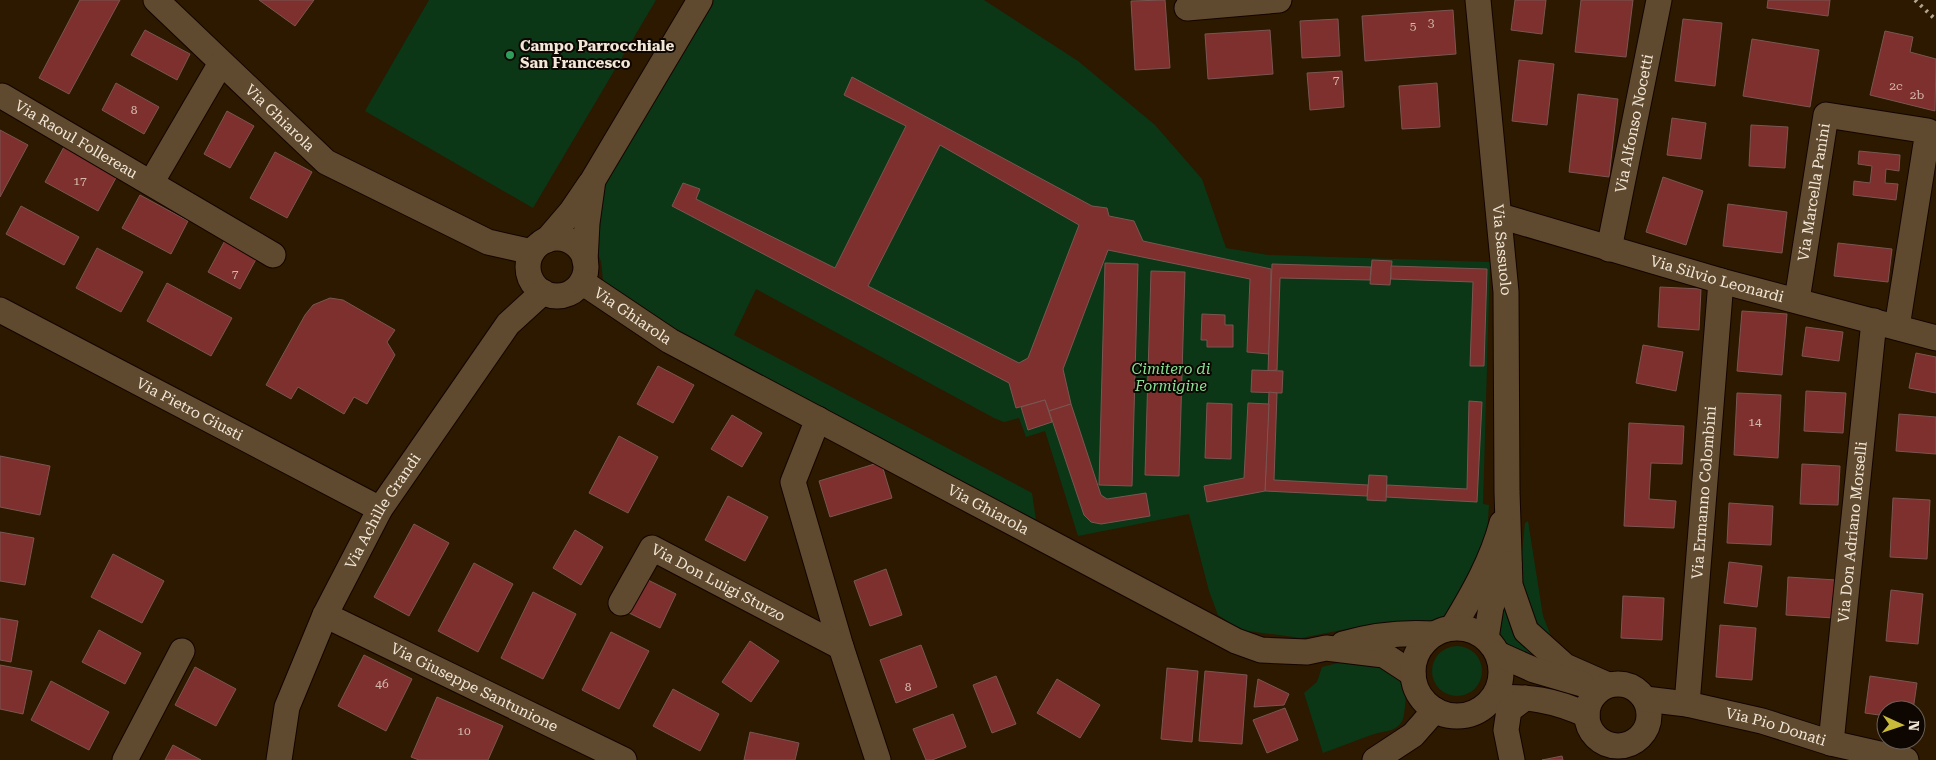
<svg xmlns="http://www.w3.org/2000/svg" width="1936" height="760" viewBox="0 0 1936 760" font-family="'Roboto Serif',serif">
<style>
.green{fill:#0b3716}
.building{fill:#7d302d;stroke:#7a5652;fill-rule:evenodd}
.lines{fill:none;stroke-linecap:round;stroke-linejoin:round}
.minor-casing{stroke:#140400;stroke-width:27}
.minor{stroke:#5f4a2f;stroke-width:25}
.rail{stroke:#b3a592;stroke-width:4;stroke-dasharray:2.5 5;stroke-linecap:butt}
.leisure-dot{fill:#2e9e5b;stroke:#0e0601;stroke-width:2}
.labels{text-anchor:middle;dominant-baseline:central;stroke-width:4;stroke-linejoin:round;paint-order:stroke}
.number-label{font-size:12px;fill:#d6b9ac}
.poi-label{font-size:15px;font-weight:bold;fill:#f3e7d7;stroke:#0e0601;text-anchor:start}
.street-label{font-size:15px;fill:#f3e7d7;stroke:#0e0601}
.park-label{font-size:15px;font-style:italic;fill:#86e194;stroke:#0e0601}
</style>
<rect width="100%" height="100%" fill="#2c1900"/>
<g class="green">
<path d="M429 0H656L533 208 365 111Z"/>
<path d="M713 0H984L1078 61 1155 125 1202 179 1226 248 1268 255 1490 262 1483 504 1489 505 1487 535 1480 563 1450 612 1437 622 1416 626 1367 625 1301 638 1241 630 1218 615 1209 591 1189 514 1078 536 1045 431 1026 437 1019 418 1004 422 994 418 756 289 734 335 1032 493 1037 527 611 294 603 280 601 261 591 239 590 209Z"/>
<path d="M1528 521 1543 616 1554 644 1539 627 1529 610 1520 572 1525 523Z"/>
<path d="M1505 601 1542 656 1528 657 1509 647 1501 639 1497 627Z"/>
<circle cx="1457" cy="671" r="25"/>
<path d="M1358 658C1385 661 1410 677 1405 707 1404 713 1404 721 1399 725 1393 731 1386 731 1378 733 1360 738 1341 747 1323 753L1304 693 1317 682 1322 667Z"/>
</g>
<g class="building">
<path d="M80 0H120L69 94 39 78Z"/>
<path d="M259 0H314L295 26Z"/>
<path d="M1165 0 1170 68 1135 70 1131 1Z"/>
<path d="M1515 0H1546L1542 34 1511 30Z"/>
<path d="M1581 0H1633L1626 57 1575 52Z"/>
<path d="M1768 0H1830L1828 16 1767 8Z"/>
<path d="M1453 10 1456 54 1365 61 1362 16Z"/>
<path d="M1338 19 1340 56 1302 58 1300 21Z"/>
<path d="M1683 19 1722 23 1715 86 1675 81Z"/>
<path d="M145 30 190 54 177 80 131 55Z"/>
<path d="M1270 30 1273 74 1208 79 1205 34Z"/>
<path d="M1885 31 1913 37 1910 52 1936 59 1935 111 1870 95Z"/>
<path d="M1752 39 1819 50 1810 107 1743 96Z"/>
<path d="M1519 60 1554 64 1547 125 1512 121Z"/>
<path d="M1342 71 1344 107 1310 110 1307 73Z"/>
<path d="M852 77 1092 206 1107 208 1109 216 1134 221 1143 241 1271 269 1269 354 1247 352 1250 279 1108 250 1063 369 1071 404 1049 411 1045 400 1016 408 1009 383 672 206 683 183 700 189 696 199 835 268 906 126 844 95ZM940 145 1079 225 1028 358 1019 363 868 286Z"/>
<path d="M116 83 159 107 144 134 102 110Z"/>
<path d="M1437 83 1440 127 1402 129 1399 86Z"/>
<path d="M1578 94 1618 99 1609 177 1569 172Z"/>
<path d="M227 111 254 126 230 168 204 154Z"/>
<path d="M1672 118 1706 123 1701 159 1667 155Z"/>
<path d="M1751 125 1788 127 1785 168 1749 166Z"/>
<path d="M0 130 28 145 0 197Z"/>
<path d="M65 145 118 174 98 211 45 182Z"/>
<path d="M1859 151 1900 155 1899 171 1886 169 1885 183 1898 184 1896 200 1853 195 1854 181 1870 183 1872 166 1858 164Z"/>
<path d="M275 152 312 172 287 218 250 198Z"/>
<path d="M1663 177 1703 191 1686 245 1646 232Z"/>
<path d="M140 195 188 221 171 254 122 228Z"/>
<path d="M1728 204 1787 212 1782 253 1723 246Z"/>
<path d="M21 206 79 237 64 265 6 234Z"/>
<path d="M229 233 261 250 240 289 208 272Z"/>
<path d="M1838 243 1892 249 1888 282 1834 276Z"/>
<path d="M97 248 143 272 121 312 76 288Z"/>
<path d="M1372 260 1392 261 1390 285 1370 284Z"/>
<path d="M1105 263 1138 264 1132 486 1099 485Z"/>
<path d="M1272 264 1371 267 1370 280 1280 278 1277 370 1268 371Z"/>
<path d="M1391 266 1487 269 1484 366H1470L1473 282 1391 279Z"/>
<path d="M1151 271 1185 272 1179 476 1145 475Z"/>
<path d="M167 283 232 318 211 356 147 321Z"/>
<path d="M1660 287 1701 289 1699 330 1658 327Z"/>
<path d="M330 298 343 300 395 330 387 342 395 355 367 404 354 397 344 414 298 387 291 399 266 385 305 315 313 305Z"/>
<path d="M1742 311 1787 314 1782 375 1737 371Z"/>
<path d="M1202 314 1225 315V325H1233V347H1207V340H1201Z"/>
<path d="M1806 327 1843 332 1839 361 1802 356Z"/>
<path d="M1643 345 1683 352 1676 391 1636 383Z"/>
<path d="M1916 353 1936 357V393L1909 388Z"/>
<path d="M658 366 694 385 673 423 637 404Z"/>
<path d="M1252 370 1283 371 1282 393 1251 392Z"/>
<path d="M1806 391 1846 393 1843 433 1804 431Z"/>
<path d="M1269 392 1277 393 1274 480 1368 485 1367 496 1265 491Z"/>
<path d="M1737 393 1781 395 1778 458 1734 455Z"/>
<path d="M1045 400 1052 422 1028 430 1021 407Z"/>
<path d="M1469 401 1482 402 1477 502 1386 497 1387 485 1467 489Z"/>
<path d="M1207 403 1232 404 1231 459 1205 458Z"/>
<path d="M1248 403 1269 404 1265 491 1207 502 1204 486 1244 478Z"/>
<path d="M1071 404 1101 495 1107 499 1146 493 1150 516 1101 524 1091 522 1084 515 1049 411Z"/>
<path d="M1899 414 1936 417V454L1896 451Z"/>
<path d="M732 415 762 433 742 467 711 449Z"/>
<path d="M1629 423 1684 426 1682 464 1651 463 1649 499 1676 501 1674 528 1624 526Z"/>
<path d="M619 436 658 457 628 513 589 493Z"/>
<path d="M0 456 50 466 40 515 0 507Z"/>
<path d="M881 462 892 498 830 517 819 481Z"/>
<path d="M1802 464 1840 466 1838 505 1800 504Z"/>
<path d="M1369 475 1387 476 1386 501 1367 500Z"/>
<path d="M728 496 768 517 745 561 705 540Z"/>
<path d="M1893 498 1930 500 1927 559 1890 557Z"/>
<path d="M1729 503 1773 506 1771 545 1727 543Z"/>
<path d="M414 524 449 543 409 616 374 597Z"/>
<path d="M575 530 603 547 581 585 553 568Z"/>
<path d="M0 532 34 538 25 585 0 581Z"/>
<path d="M113 554 164 581 142 623 91 597Z"/>
<path d="M1729 562 1762 566 1757 607 1724 603Z"/>
<path d="M474 563 513 584 478 652 438 631Z"/>
<path d="M886 569 902 615 870 626 854 581Z"/>
<path d="M1788 577 1836 580 1834 618 1786 615Z"/>
<path d="M644 578 676 594 660 628 627 612Z"/>
<path d="M1891 590 1923 594 1918 644 1886 641Z"/>
<path d="M533 592 576 614 543 679 501 658Z"/>
<path d="M1623 596 1664 598 1662 640 1621 638Z"/>
<path d="M0 618 18 621 11 662 0 660Z"/>
<path d="M1720 625 1756 628 1752 680 1716 677Z"/>
<path d="M99 630 141 653 125 684 82 662Z"/>
<path d="M611 632 649 651 619 709 582 690Z"/>
<path d="M750 641 779 661 751 702 722 682Z"/>
<path d="M921 645 937 687 896 703 880 660Z"/>
<path d="M364 655 412 679 386 731 338 706Z"/>
<path d="M0 665 32 671 23 714 0 709Z"/>
<path d="M195 667 236 689 216 726 175 705Z"/>
<path d="M1167 668 1198 671 1192 742 1161 739Z"/>
<path d="M1205 671 1247 675 1242 744 1199 741Z"/>
<path d="M996 676 1016 724 992 733 973 685Z"/>
<path d="M1870 676 1917 683 1913 710H1886V716L1865 713Z"/>
<path d="M1057 679 1100 705 1080 738 1037 713Z"/>
<path d="M1258 679 1289 694 1284 705 1254 707Z"/>
<path d="M51 681 109 712 89 750 31 720Z"/>
<path d="M673 689 719 714 700 751 653 726Z"/>
<path d="M437 697 503 726 488 760H419L411 757Z"/>
<path d="M1285 708 1298 740 1267 753 1253 720Z"/>
<path d="M953 714 966 747 932 760H926L913 729Z"/>
<path d="M750 732 799 743 795 760H744Z"/>
<path d="M173 745 201 760H165Z"/>
<path d="M1562 756 1563 760H1542Z"/>
</g>
<g class="lines">
<g class="minor-casing">
<g id="minor">
<path id="s1" d="M156 0 326 162 488 242 532 252"/>
<path id="s2" d="M1478 0 1506 292 1507 492 1510 585 1526 631 1565 666 1608 685"/>
<path d="M1187 8 1279 0"/>
<path id="s3" d="M2 96 273 255"/>
<path d="M151 183 221 63"/>
<path id="s4" d="M1500 216 1721 281 1936 338"/>
<circle cx="557" cy="267" r="29"/>
<path d="M547 240 571 212 590 184"/>
<path id="s5" d="M1609 249 1659 0"/>
<path d="M585 261 587 223 593 180 700 0"/>
<path id="s6" d="M582 282 670 341 1236 641 1261 650 1307 652 1326 648 1384 655 1413 674"/>
<path id="s7" d="M1797 300 1826 115 1928 131 1897 327"/>
<path id="s8" d="M0 310 380 509"/>
<path d="M818 419 793 482 841 647 878 760"/>
<path id="s9" d="M621 603 652 548 841 647"/>
<path id="s10" d="M325 615 624 760"/>
<path d="M1453 627C1473 594 1492 561 1502 523"/>
<circle cx="1457" cy="672" r="44"/>
<path d="M1486 638 1491 607 1509 564"/>
<path d="M1343 644C1373 635 1403 632 1434 634"/>
<path d="M1498 654 1534 670 1582 684"/>
<circle cx="1618" cy="715" r="31"/>
<path d="M1493 698C1529 696 1554 700 1587 715"/>
<path id="s11" d="M1645 699 1687 704 1762 721 1831 743 1906 760"/>
<path id="s12" d="M1687 704 1721 281"/>
<path id="s13" d="M1831 743 1874 321"/>
<path d="M125 760 182 651"/>
<path id="s14" d="M279 760 287 707 325 615 380 509 508 324 543 292"/>
<path d="M1375 760 1413 735 1435 710"/>
<path d="M1512 760 1506 730 1509 710 1525 698"/>
</g>
</g>
<use href="#minor" class="minor"/>
<path class="rail" d="M1915 0 1936 20"/>
</g>
<circle class="leisure-dot" cx="510" cy="55" r="5"/>
<g class="labels">
<g class="number-label">
<text x="1431" y="23">3</text>
<text x="1413" y="26">5</text>
<text x="1336" y="80">7</text>
<text x="1896" y="86">2c</text>
<text x="1917" y="95">2b</text>
<text x="134" y="110">8</text>
<text x="80" y="181">17</text>
<text x="235" y="274">7</text>
<text x="1755" y="422">14</text>
<text x="382" y="684">46</text>
<text x="908" y="687">8</text>
<text x="464" y="731">10</text>
</g>
<g class="poi-label">
<text x="520" y="46">Campo Parrocchiale<tspan x="520" dy="17">San Francesco</tspan></text>
</g>
<g class="street-label">
<text stroke="none"><textPath href="#s1" startOffset="171">Via Ghiarola</textPath></text>
<text stroke="none"><textPath href="#s5" startOffset="128">Via Alfonso Nocetti</textPath></text>
<text stroke="none"><textPath href="#s3" startOffset="86">Via Raoul Follereau</textPath></text>
<text stroke="none"><textPath href="#s7" startOffset="109">Via Marcella Panini</textPath></text>
<text stroke="none"><textPath href="#s2" startOffset="251">Via Sassuolo</textPath></text>
<text stroke="none"><textPath href="#s4" startOffset="226">Via Silvio Leonardi</textPath></text>
<text stroke="none"><textPath href="#s6" startOffset="61">Via Ghiarola</textPath></text>
<text stroke="none"><textPath href="#s8" startOffset="214">Via Pietro Giusti</textPath></text>
<text stroke="none"><textPath href="#s12" startOffset="212">Via Ermanno Colombini</textPath></text>
<text stroke="none"><textPath href="#s6" startOffset="466">Via Ghiarola</textPath></text>
<text stroke="none"><textPath href="#s14" startOffset="272">Via Achille Grandi</textPath></text>
<text stroke="none"><textPath href="#s13" startOffset="212">Via Don Adriano Morselli</textPath></text>
<text stroke="none"><textPath href="#s9" startOffset="138">Via Don Luigi Sturzo</textPath></text>
<text stroke="none"><textPath href="#s10" startOffset="166">Via Giuseppe Santunione</textPath></text>
<text stroke="none"><textPath href="#s11" startOffset="134">Via Pio Donati</textPath></text>
</g>
<g class="park-label">
<text x="1171" y="369">Cimitero di<tspan x="1171" dy="17">Formigine</tspan></text>
</g>
</g>
<g transform="translate(1901 725) rotate(93)"><circle r="24" fill="#0e0601" stroke="#6a6057"/>
<path d="M0-4L9 19L0 12L-9 19Z" fill="#caba3a"/>
<text y="-8" font-size="14" font-weight="bold" text-anchor="middle" fill="#f3e7d7">N</text>
</g>
</svg>
